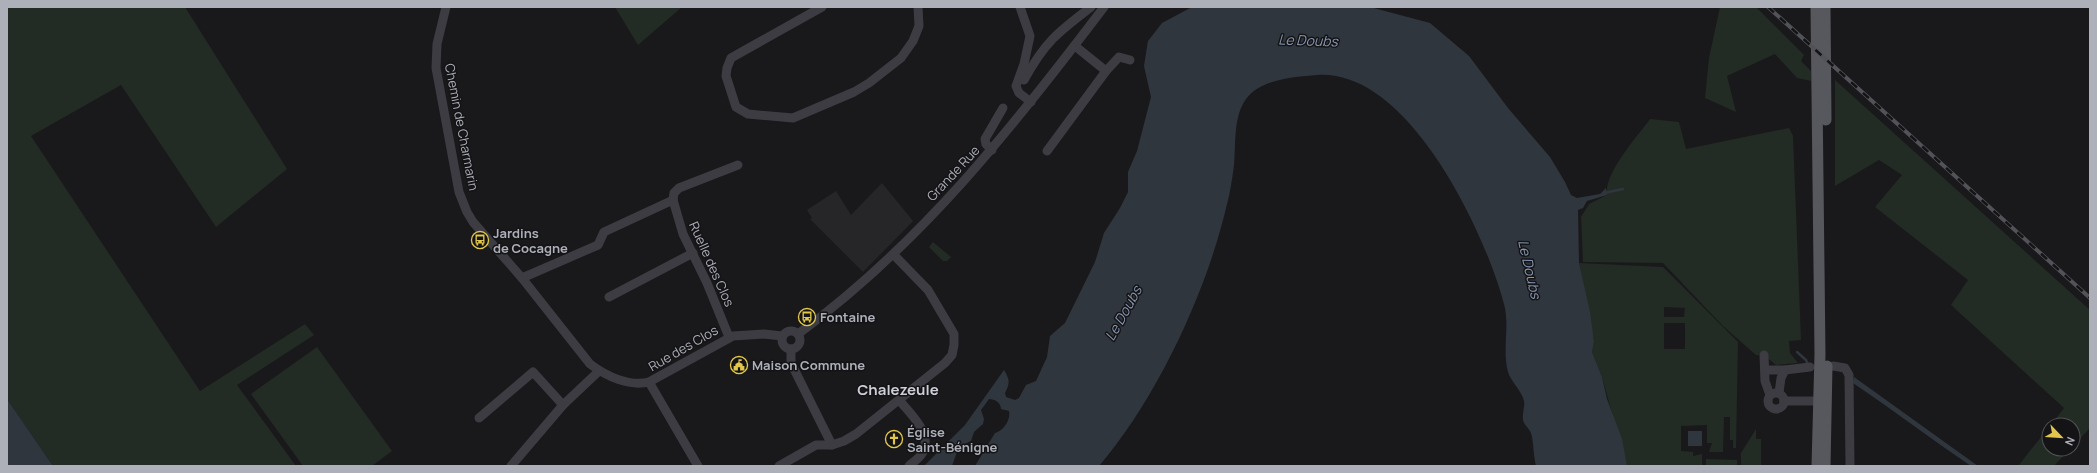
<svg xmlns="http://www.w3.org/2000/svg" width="2097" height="473" viewBox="0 0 2097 473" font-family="Manrope,sans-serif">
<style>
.built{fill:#262528}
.green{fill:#232b25;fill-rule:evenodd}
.water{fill:#30363e}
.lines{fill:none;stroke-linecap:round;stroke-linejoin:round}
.stream{stroke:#30363e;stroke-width:2.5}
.minor{stroke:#3c3c42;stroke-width:9}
.major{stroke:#57575e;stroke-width:11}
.rail-casing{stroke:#525258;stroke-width:4}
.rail{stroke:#141416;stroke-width:2.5;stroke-dasharray:8;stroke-linecap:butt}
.labels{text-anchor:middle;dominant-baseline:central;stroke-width:3;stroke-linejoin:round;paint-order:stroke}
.street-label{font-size:13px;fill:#adafb9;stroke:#141416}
.poi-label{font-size:13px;font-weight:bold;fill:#adafb9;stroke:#141416;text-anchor:start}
.water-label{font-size:14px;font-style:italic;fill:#8797b1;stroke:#141416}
.quarter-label{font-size:15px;font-weight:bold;fill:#cdced6;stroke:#141416}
</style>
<rect width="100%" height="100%" fill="#19191b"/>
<path class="built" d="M882 183 913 221 863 272 810 219 812 218 807 210 836 191 851 215Z"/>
<g class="green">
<path d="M7 7H185L287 169 216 227 121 85 31 136 200 391 305 324 314 335 237 385 296 466H53L7 399Z"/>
<path d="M615 7H682L638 45Z"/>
<path d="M1720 7H1756L1804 55 1801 61 1811 71V81L1797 78 1775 54 1727 76 1736 112 1705 98 1709 58Z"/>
<path d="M1835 80 2090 310V428L2073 446V425H2051L2064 408 1951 305 1968 280 1875 207 1902 175 1879 160 1835 186Z"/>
<path d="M1650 119 1679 122 1686 149 1789 128 1793 136 1801 340 1789 341 1790 353 1798 363 1776 365 1764 355H1756L1723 326 1663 263 1583 262 1581 217 1589 204 1607 195C1604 173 1637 137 1650 119Z"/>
<path d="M933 242 951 257 947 261H943L929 247Z"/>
<path d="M1579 263 1663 267 1738 342 1736 448H1733V440H1730V417H1724L1723 452H1709L1712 443H1707V425L1681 426V451L1693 452V456L1702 454V466H1627L1602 377 1592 352 1594 342ZM1664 307 1685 308 1684 317H1664ZM1664 323H1685V349H1664Z"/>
<path d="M317 347 392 451 372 466H303L251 394Z"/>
<path d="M2049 427V449H2070L2054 466H2018Z"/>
<path d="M1756 429V439H1761V466H1741V453Z"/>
<path d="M1706 459 1737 460V466H1706Z"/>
</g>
<g class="water">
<path d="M1192 7H1370L1430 23 1469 56 1508 108 1550 157 1565 182 1571 195 1577 198 1600 194 1606 188 1607 195 1587 201 1583 208 1578 210 1579 263 1590 312 1594 342 1592 352 1602 377 1607 399 1622 439 1627 466H1536C1533 455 1534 443 1531 433 1529 428 1524 425 1523 420 1522 414 1525 407 1524 401 1522 391 1511 382 1508 372 1502 350 1510 326 1504 304 1485 232 1408 68 1317 75 1294 77 1261 79 1246 99 1233 117 1236 145 1234 165 1232 180 1230 194 1226 208 1206 293 1156 400 1099 466H975L995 433C1003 431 1011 420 1009 411L1001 409C1001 403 995 399 989 399L981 410 984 419 983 424 974 432 971 441 963 445 960 451 957 452 952 466H924L965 425 1004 370C1010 380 1010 383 1005 393L1006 397 1015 400 1019 398 1026 385 1036 381 1047 357 1050 336 1065 323 1095 262 1104 233 1120 208 1128 192V172L1137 151 1151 97 1144 66 1148 41 1162 23Z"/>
<path d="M1854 377 1978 466H1971C1931 439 1893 410 1853 383Z"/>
<path d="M7 399 53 466H7Z"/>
<rect x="1688" y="431" width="14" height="15"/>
</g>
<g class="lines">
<g class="stream">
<path d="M1604 193 1623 189"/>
<path d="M1797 352 1806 360 1808 365"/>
</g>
<g class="minor">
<path d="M446 7 437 44 436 68 459 192 467 212 473 222 522 278 590 364C606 376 629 387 649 382L733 336 764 334 782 336"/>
<path d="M822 7 731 58 727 68 726 76 736 107 748 114 793 118 854 92 869 83 901 58 913 41 919 26 918 7"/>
<path d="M1020 7 1030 36 1024 64 1016 86 1019 93 1031 102"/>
<path d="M1106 71 1119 57 1130 60"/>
<path d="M1024 80C1045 42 1057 33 1091 7"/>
<path d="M992 150 986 144 985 139 1003 108"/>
<path d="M1047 151 1106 71 1075 46"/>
<path d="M522 278 598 245 604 232 673 200"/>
<path d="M609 297 693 253"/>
<circle cx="791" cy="340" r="9"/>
<path d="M798 334C921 244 1013 127 1104 7"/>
<path d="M729 337 707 283 683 234 673 200 674 193 679 188 738 165"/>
<path d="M791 349V363L832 445"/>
<path d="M1764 355 1765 381 1770 395"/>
<path d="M1833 366 1845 368 1849 375 1850 466"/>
<path d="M1765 370H1785L1810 367"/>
<path d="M649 382 698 466"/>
<circle cx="1776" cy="401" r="8"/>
<path d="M1779 393 1781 378 1785 370"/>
<path d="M899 400C909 412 931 432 924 450 922 457 914 461 909 466"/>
<path d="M1784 401H1818"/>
<path d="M479 418 533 372 563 405"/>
<path d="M511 466 563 405 599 371"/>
<path d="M779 466 816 445H832L844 441 856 434 945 363 952 355 954 345V334L928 290 894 255"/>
</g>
<g class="major">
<path d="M1816 7 1820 354 1817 466"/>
<path d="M1825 7 1826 120"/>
<path d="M1825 466 1827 366"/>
</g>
<g class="rail-casing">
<path id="rail" d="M1768 7 2090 298"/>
</g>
<use href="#rail" class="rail"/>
</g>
<defs>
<g id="bus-ring" transform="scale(0.9)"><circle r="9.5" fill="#141416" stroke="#e1c64b" stroke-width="1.5"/><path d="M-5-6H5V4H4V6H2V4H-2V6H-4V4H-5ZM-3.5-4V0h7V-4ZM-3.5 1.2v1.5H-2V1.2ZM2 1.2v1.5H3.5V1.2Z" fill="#e1c64b"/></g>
<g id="civic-ring" transform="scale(0.9)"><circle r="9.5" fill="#141416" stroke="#e1c64b" stroke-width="1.5"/><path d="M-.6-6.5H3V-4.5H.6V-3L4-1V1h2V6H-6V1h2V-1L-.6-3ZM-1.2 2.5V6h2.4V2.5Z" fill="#e1c64b"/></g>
<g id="church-ring" transform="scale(0.9)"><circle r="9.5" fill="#141416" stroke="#e1c64b" stroke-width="1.5"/><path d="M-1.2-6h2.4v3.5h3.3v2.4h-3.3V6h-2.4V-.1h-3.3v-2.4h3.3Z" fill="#e1c64b"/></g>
</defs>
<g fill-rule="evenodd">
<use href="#bus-ring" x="480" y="240"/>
<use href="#bus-ring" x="807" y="317"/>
<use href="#civic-ring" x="739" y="365"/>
<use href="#church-ring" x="894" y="439"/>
</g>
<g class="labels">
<g class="street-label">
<text transform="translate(462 127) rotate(79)">Chemin de Charmarin</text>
<text transform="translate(953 173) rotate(-47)">Grande Rue</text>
<text transform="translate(712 264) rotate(66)">Ruelle des Clos</text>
<text transform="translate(683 348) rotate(-30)">Rue des Clos</text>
</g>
<g class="poi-label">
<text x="493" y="233">Jardins<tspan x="493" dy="15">de Cocagne</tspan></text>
<text x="820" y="317">Fontaine</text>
<text x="752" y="365">Maison Commune</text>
<text x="907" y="432">Église<tspan x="907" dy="15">Saint-Bénigne</tspan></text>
</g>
<g class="water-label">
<text transform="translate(1308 40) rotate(2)">Le Doubs</text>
<text transform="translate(1530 269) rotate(77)">Le Doubs</text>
<text transform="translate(1123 313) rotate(-61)">Le Doubs</text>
</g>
<g class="quarter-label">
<text x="898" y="389">Chalezeule</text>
</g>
</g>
<rect width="2097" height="473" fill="none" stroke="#adafb9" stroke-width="16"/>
<g transform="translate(2061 437) rotate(115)"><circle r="19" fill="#141416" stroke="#515257"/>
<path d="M0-3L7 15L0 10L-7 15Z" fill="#e1c64b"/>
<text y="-6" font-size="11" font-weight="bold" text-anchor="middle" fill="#adafb9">N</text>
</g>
</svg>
